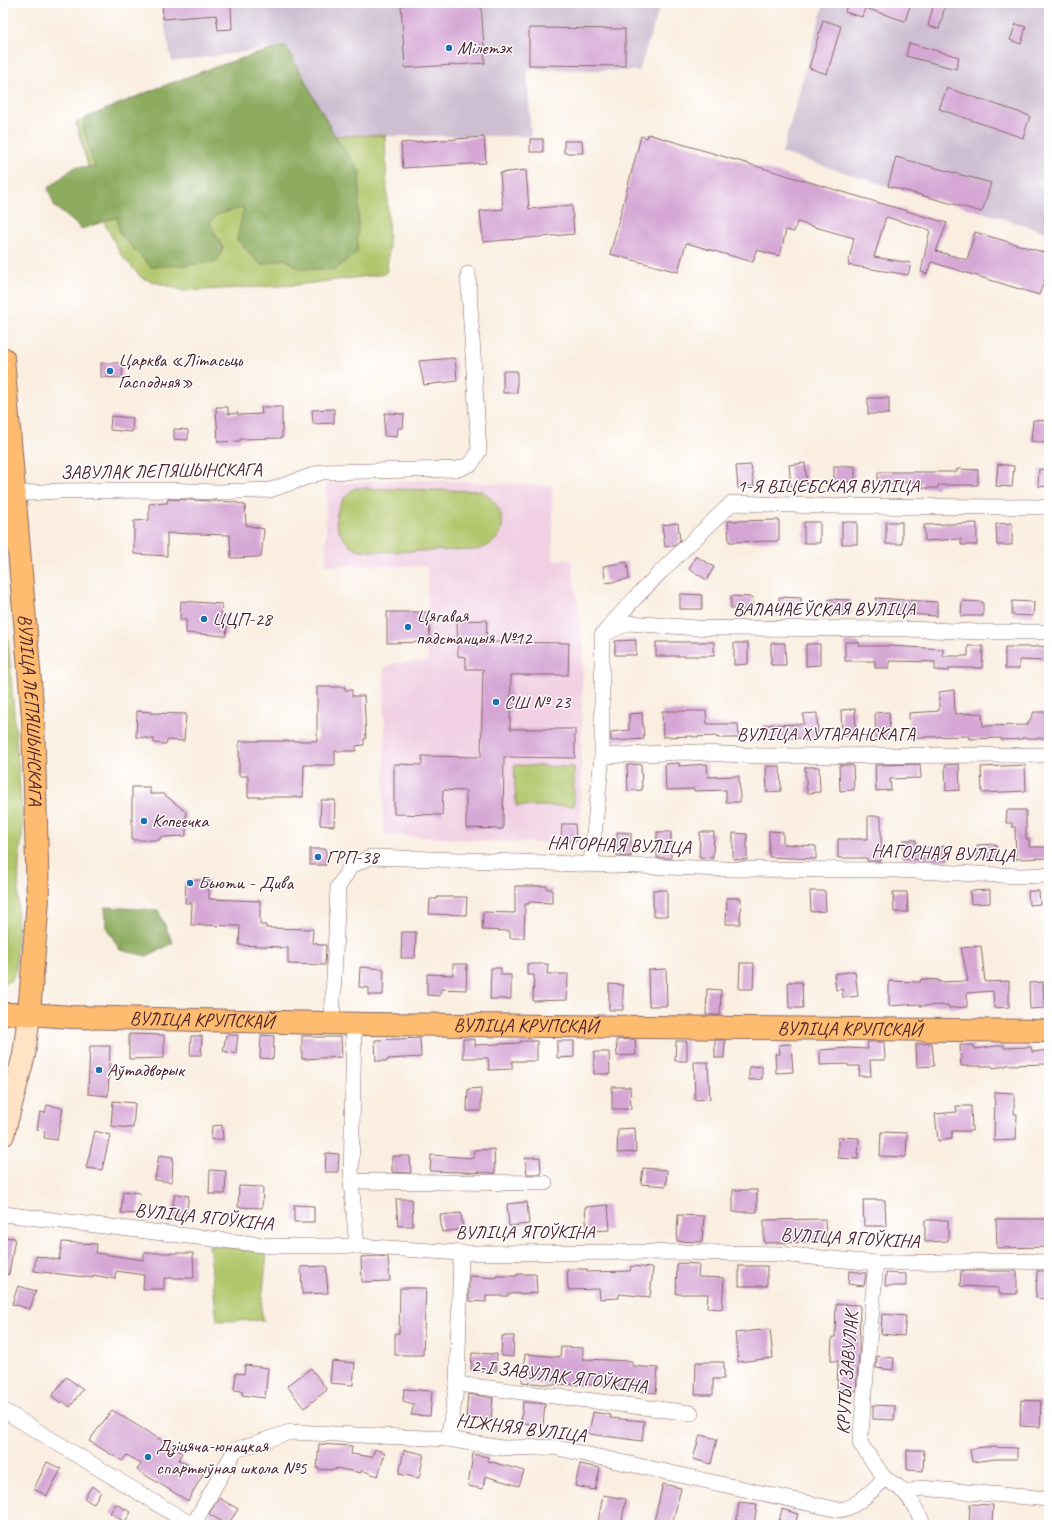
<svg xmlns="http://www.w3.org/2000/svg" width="1052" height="1528" viewBox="0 0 1052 1528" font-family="Caveat,sans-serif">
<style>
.built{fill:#f1d0e3}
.industrial{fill:#cebed1}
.green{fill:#b1c66b;stroke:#7e724b}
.forest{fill:#8cab5f;stroke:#6b6545}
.building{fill:#d6a7d5}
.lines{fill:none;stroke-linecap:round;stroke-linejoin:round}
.street-casing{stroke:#87676a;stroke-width:16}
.secondary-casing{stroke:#87676a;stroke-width:24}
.primary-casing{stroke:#87676a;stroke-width:24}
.street{stroke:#fff;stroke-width:15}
.secondary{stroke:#fee4c5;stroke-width:22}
.primary{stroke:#fdbc6f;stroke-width:22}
.poi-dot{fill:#1f6fb2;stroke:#fff;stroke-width:1.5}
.labels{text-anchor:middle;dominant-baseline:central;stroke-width:3;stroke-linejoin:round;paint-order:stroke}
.poi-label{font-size:19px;fill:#4a1f2b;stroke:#fff;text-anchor:start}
.street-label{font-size:19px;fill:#4a1f2b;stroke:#fff}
</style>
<rect width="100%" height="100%" fill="#fff"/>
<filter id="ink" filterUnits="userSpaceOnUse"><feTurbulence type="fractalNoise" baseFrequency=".025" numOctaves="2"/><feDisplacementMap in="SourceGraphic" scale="8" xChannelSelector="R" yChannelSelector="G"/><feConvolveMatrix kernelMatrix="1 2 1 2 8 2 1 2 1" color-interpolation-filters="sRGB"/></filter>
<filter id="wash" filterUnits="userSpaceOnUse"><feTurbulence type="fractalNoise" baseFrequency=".012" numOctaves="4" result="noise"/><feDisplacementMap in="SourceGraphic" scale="16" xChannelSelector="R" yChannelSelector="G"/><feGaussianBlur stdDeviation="0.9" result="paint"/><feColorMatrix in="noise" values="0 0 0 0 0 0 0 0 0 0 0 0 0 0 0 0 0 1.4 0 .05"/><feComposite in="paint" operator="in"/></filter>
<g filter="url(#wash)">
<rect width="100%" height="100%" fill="#f9eee0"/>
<path class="built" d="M425 480 552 486 553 560H571L583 642 580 844 482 841 384 834 383 819 385 748 384 669 391 664 428 661 426 642H429L427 566 326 565V484Z"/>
<g class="industrial">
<path d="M162 3H661L639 71 527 69 531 136H335L286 46 172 62 163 19Z"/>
<path d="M824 3H1049V233L982 212 888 186 782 153Z"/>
</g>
<g class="green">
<path d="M286 46 335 136 385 135 389 247 387 270 385 274 296 285 184 291 142 278 121 255 104 222 76 123C144 92 215 64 286 46Z"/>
<path d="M355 488 482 491C509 509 511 543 475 550 457 551 440 550 422 551 406 551 369 554 355 548 346 544 337 531 336 521 336 508 344 495 355 488Z"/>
<path d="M3 579 23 825 19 862 16 970 12 980 3 984Z"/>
<path d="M514 765 574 767V806H516Z"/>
<path d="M209 1245 267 1252 261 1310 264 1320 217 1321Z"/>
</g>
<g class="forest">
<path d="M286 46 335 136 360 172 357 252 336 269H301L284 259 261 265 237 240 244 207 216 215 210 223 223 248 218 261 190 265 151 267 120 234 117 217 82 229 55 207 48 188 75 167H95L83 128 86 118C151 90 218 63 286 46Z"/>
<path d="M105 907 158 910 173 943 147 956 120 950 106 927Z"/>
</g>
<g id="blocks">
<g class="building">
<path d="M162 3H231L232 29 218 30 216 15 163 19Z"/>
<path d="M401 3H481L485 63 405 68Z"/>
<path d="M847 3H911L905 21 865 8 862 17 845 12Z"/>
<path d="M934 3H946L939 29 928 26Z"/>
<path d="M823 20 841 26 827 74 809 68Z"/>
<path d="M1016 24 1026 27 1021 44 1010 40Z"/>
<path d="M529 28 625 29V66L529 65Z"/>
<path d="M909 43 959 57 956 69 906 56Z"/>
<path d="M947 88 1030 116 1023 138 939 109Z"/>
<path d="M648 134 947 223 936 251 967 260 975 232 1049 254V268L1039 295 931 262 927 274 921 272 930 230 886 217 874 257 911 263 908 275 848 265 854 238 797 222 794 232 786 230 780 256 756 250 753 262 686 243 678 272 610 254 641 136 647 138Z"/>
<path d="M484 137 486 163 403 168 401 143Z"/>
<rect x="530" y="139" width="13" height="13"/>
<path d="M564 141H582L583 153H564Z"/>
<path d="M896 157 991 183 982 212 888 186Z"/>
<path d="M526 170 529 209 572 205 574 234 483 242 480 211 503 209 500 173Z"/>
<path d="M454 358 456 367 457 381 424 385 419 361Z"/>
<path d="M101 363H123L122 378 101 377Z"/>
<rect x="503" y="371" width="14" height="22"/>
<rect x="868" y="398" width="21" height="16"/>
<path d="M216 407H228V414L238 413V415L262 414 261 407H282V438L240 439V441L218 442Z"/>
<path d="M334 409V423L313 424 312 410Z"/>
<path d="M385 413 404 414 403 428H398L397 437 384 436Z"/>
<path d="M111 416 133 418 132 432 110 430Z"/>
<path d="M1033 420 1049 421 1047 443 1031 441Z"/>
<path d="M174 429 188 430V440L174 439Z"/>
<path d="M805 463 807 485 791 486 789 465Z"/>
<path d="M998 464 1014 466 1012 487 996 486Z"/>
<path d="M751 465 754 486 738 488 736 466Z"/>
<rect x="834" y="466" width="21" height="16"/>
<path d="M957 469 978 470V485H938V488H922V482H899V484L878 485V472H957Z"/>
<path d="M1039 469 1049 470V487L1038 486Z"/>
<path d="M168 499 234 502 245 505 246 525 264 529 261 557 231 558 230 535 167 533V556L134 554V521L149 520V504L167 503Z"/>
<path d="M779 520V541L729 542 728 521Z"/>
<rect x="804" y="522" width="16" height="21"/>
<rect x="842" y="522" width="15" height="22"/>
<rect x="886" y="522" width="16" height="22"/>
<path d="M678 523 680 540 674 546 665 547 662 525Z"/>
<path d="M977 523V545H961V539L925 541 924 525Z"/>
<path d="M1012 523V545H997L996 524Z"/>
<path d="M696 556 714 567 707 580 689 569Z"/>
<path d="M627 562 629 579 606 583 603 566Z"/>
<path d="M680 594 702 595V609H680Z"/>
<path d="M731 596 753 597 752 610 731 609Z"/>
<path d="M779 597 801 598V612H779Z"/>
<path d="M876 598 937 602V616L875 612Z"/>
<path d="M829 599 851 600 850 614 828 613Z"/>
<path d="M181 601 222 604 221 617H228L226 636 186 633V620H180Z"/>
<path d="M962 601 983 602V616H961Z"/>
<path d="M1012 601 1034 602 1033 616 1012 615Z"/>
<path d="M387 612H429L430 642 387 643Z"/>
<path d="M487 620 486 642 569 643 568 675H511L510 729H575V758L504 757 503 829 466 828V791L443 790 442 815 394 814V764L422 765V756L481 757 483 669H466V657L458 656 457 621Z"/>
<path d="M636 640V655H615V641Z"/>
<rect x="656" y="642" width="58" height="14"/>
<path d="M845 642H859V646H889L943 649V656H968V646H983L982 668H949V671L935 670V662L889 661V668H875V661H845Z"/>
<path d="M734 643H748V664L734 665Z"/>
<path d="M771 643H785L786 665H771Z"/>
<path d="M806 644H820V665L806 666Z"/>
<path d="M1037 646 1049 647V661L1019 660V669H1005V647H1037Z"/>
<path d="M317 687H345V690H352V696H364L366 739H364V745L356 746V751H335V765H304L303 797H248V776H239V741H317Z"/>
<path d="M954 690 955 714 982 713 983 726 1027 725 1034 712H1049L1048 738H1022V739L1001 740V738L969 739V736L924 737V738L910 739 909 713 939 711V692Z"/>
<path d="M855 709 856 735 842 736 841 710Z"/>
<path d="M137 711 151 712 150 713 186 714 184 741 167 740 166 744 154 743V739L136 737Z"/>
<path d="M662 711H706L707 724H738L739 738H717V736L693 737V736L663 737Z"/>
<path d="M889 712 890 738 876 739 875 713Z"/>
<path d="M642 713 644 739 611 741V732L629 730V714Z"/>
<path d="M817 713 818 739 805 740 804 738 764 739V725L804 724 803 714Z"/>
<path d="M679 763V766L707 764 708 777 739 776 740 802H726V790L694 791V789L666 790 665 764Z"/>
<path d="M641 764 642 790 628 791 627 765Z"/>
<path d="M920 764 921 778 890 779 891 790 876 791 875 765Z"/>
<path d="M959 764 960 790 946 791 945 765Z"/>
<path d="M839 765H853L854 790 840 791Z"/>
<path d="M1025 765 1026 791 982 793 981 767Z"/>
<path d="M766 766H780L781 791 767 792Z"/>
<path d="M805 767H819L820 792 807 793Z"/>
<path d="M132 787H150V794H164L186 812V836L160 837V840H132Z"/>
<path d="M321 800H335L334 826 320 825Z"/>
<path d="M1007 810H1026V839H1029V847H1049V858L1016 859 1015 827H1012V823H1006Z"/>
<path d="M868 816H881V861H867V858H838V839H868Z"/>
<path d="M562 824H575L576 841H561Z"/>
<path d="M769 831 783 832V844L816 846V859L769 857Z"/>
<path d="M617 832 631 833V857L617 856Z"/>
<rect x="657" y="832" width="14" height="26"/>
<path d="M700 832H714L713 858 699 857Z"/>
<path d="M733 833 747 834V860L733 859Z"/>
<path d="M903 840H916V848L948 846 949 860 929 861V860L903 859Z"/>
<path d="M996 844 997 857 977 858V845Z"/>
<rect x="310" y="849" width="16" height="16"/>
<path d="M186 880H209V899L260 901V925H266V928L313 929 312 943H318V945H326L325 965 288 964V948H280V947L239 945 240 926 191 925 192 903H185Z"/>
<path d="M515 886H547V889H552V903L529 902V904H525L524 938H510V931L482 930 483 912 515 913Z"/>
<rect x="653" y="890" width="14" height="26"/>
<path d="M990 890V903L971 904 970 891Z"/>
<path d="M810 891H825L826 911 811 912Z"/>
<path d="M1028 891H1039L1040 904 1029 905Z"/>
<path d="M893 892H907L908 912H894Z"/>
<path d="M437 897H467L466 915 429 914 430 899H437Z"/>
<path d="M727 898H741L740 924H726Z"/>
<path d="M402 932H416L415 958H401Z"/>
<path d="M981 946 985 982 1009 981V1007L994 1008 993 991 967 993V1007L949 1008 948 1005 920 1006V1004L889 1006V981L920 982 921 979 939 980 938 982 968 981 961 948Z"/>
<path d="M740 963H754L753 989H739Z"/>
<path d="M453 964H467L466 990 441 989 440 996 427 995V974L453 975Z"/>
<path d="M527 964H548L547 974H568L567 1000 533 1001 534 975H527Z"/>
<path d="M360 967 384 969 383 995H369V988L359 987Z"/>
<path d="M491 968H501V975H511V999H490Z"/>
<path d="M666 969 667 1006H649L648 970Z"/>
<path d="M855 971 858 996 843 998 842 989 836 990 834 974Z"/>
<path d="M788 982H802L803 1008H789Z"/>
<path d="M1043 982 1044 1008 1030 1009 1029 983Z"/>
<path d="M609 984 623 985V1010H609Z"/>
<path d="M707 989 721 990 720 1015H706Z"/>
<path d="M129 1034 164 1035V1058L129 1059Z"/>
<path d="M226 1035H238L236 1054 223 1051Z"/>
<path d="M261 1035 274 1036 273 1059 260 1058Z"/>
<path d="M191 1036H202L201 1055H190Z"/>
<path d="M302 1036H313V1037H341L342 1057 302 1059Z"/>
<path d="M420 1038 421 1057 388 1059V1061H376L375 1040Z"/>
<path d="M463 1039H475V1045L520 1043V1041H537V1061H512V1069L489 1070 488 1058H463Z"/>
<path d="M635 1039 636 1055 617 1056 616 1040Z"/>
<path d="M715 1040H725L724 1058H715Z"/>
<path d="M557 1041H574V1057L557 1058Z"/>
<path d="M676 1041H687V1061H675Z"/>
<path d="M867 1042H884L885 1060H870L871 1076H859L860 1066H848V1064L820 1065V1050L848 1048 868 1049Z"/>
<path d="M932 1043 934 1066 917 1067 916 1044Z"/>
<path d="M791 1044 793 1072 776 1073 775 1054H780L779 1045Z"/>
<path d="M960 1045H974V1049L1004 1045V1048L1031 1047 1032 1052 1049 1050V1064L1006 1065V1066L993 1068 992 1066H961Z"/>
<path d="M90 1046H110L108 1096 88 1094Z"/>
<path d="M594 1052H609L610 1074H594Z"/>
<path d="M694 1062H708L710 1099 695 1100Z"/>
<path d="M762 1066V1079L749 1080V1067Z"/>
<path d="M612 1087H630L631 1109H612Z"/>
<path d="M481 1088V1111H467L468 1089Z"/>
<path d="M995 1092 1014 1093V1114H1017L1016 1140 994 1141Z"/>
<path d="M113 1101 135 1103 133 1128 111 1126Z"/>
<path d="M47 1105 63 1108 57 1140 44 1138 45 1131 37 1130 40 1112 45 1113Z"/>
<path d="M956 1106H971L972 1131H952V1139L938 1141 935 1114 957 1112Z"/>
<path d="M222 1125 223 1139 211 1140 212 1126Z"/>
<path d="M635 1128 636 1152 617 1153 618 1129Z"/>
<path d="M95 1131 110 1135 102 1170 86 1168Z"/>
<path d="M881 1132 907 1133 906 1157 880 1156Z"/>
<path d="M838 1137 859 1138 858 1159 838 1158Z"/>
<path d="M494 1149 495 1173 430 1171 431 1155 474 1158V1150Z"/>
<path d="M326 1153 339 1154 338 1172H325Z"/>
<path d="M159 1155 173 1157 172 1182 155 1180Z"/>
<path d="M392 1156H410L411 1173 392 1172Z"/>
<path d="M540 1157 541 1174H527L525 1158Z"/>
<path d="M643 1168 667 1170 666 1186 641 1184Z"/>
<path d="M210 1170 226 1171 225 1194H209Z"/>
<path d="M239 1186 263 1187 262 1208 238 1207Z"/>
<rect x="733" y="1190" width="24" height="22"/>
<path d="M123 1191 140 1193 138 1214 121 1213Z"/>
<path d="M175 1194 189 1196 185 1218 171 1216Z"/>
<path d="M396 1199H412L413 1226H398Z"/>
<path d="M863 1200H885L886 1226H864Z"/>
<path d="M527 1202 529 1224 509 1226 507 1204Z"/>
<path d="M294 1205 314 1206V1222H294Z"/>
<path d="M608 1205 610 1230 587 1231 585 1207Z"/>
<path d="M461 1213 463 1229 442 1232 440 1215Z"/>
<path d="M678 1215 704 1216 702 1242 677 1241Z"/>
<path d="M825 1219 826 1242 764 1243V1220Z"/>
<path d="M996 1219H1049V1247L997 1248Z"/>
<path d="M925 1220H948V1241L925 1242Z"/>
<path d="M3 1237 15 1238 9 1274H3Z"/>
<path d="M62 1242 97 1244 96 1253 144 1260V1253H193L194 1278H164V1289H143L144 1275 116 1271 115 1279 93 1275V1278L34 1271 36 1256 59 1260Z"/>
<path d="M379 1256 388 1257 390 1281 362 1282 361 1257Z"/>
<path d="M677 1263 699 1264 698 1277 724 1278 722 1309 707 1308 708 1294H676Z"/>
<path d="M326 1266 328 1293 302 1294 301 1267Z"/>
<path d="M631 1266 653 1268 650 1297 619 1294V1298L600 1299 599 1289 568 1290 567 1269H587V1272L630 1271Z"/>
<rect x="739" y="1266" width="28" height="20"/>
<path d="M849 1271 866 1273 864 1286 848 1284Z"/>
<path d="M961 1271H1017V1294H999V1288L960 1286Z"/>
<path d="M1037 1271H1049V1299L1036 1298Z"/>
<path d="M886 1273 906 1274V1286H885Z"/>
<path d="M517 1274H536L537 1293 508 1294V1296H486V1302L469 1301V1276L496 1278V1276H517Z"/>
<path d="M18 1286 36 1291 30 1309 12 1304Z"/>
<path d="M400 1288H426L423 1355H395V1333H399Z"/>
<path d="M836 1304 860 1305 859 1355 856 1391H837L838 1361H831L832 1337H835Z"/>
<path d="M882 1314 906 1316 904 1336 881 1334Z"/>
<path d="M770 1329 773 1358 738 1362 735 1333Z"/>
<path d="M502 1336H514L513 1357 501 1356Z"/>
<path d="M561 1347 583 1348V1359L632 1361V1366L658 1368 656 1393 635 1391V1388L603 1385 542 1384 522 1382 525 1354 560 1357Z"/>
<path d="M472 1353 497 1354 496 1371 471 1370Z"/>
<path d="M877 1356 894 1358 893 1370 876 1368Z"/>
<path d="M332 1361 355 1363 353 1385 330 1383Z"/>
<path d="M696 1362H724V1379H713V1395H695Z"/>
<path d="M245 1365 268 1368 265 1398 242 1395V1391L234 1390 236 1373 244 1374Z"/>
<path d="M311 1368 327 1390 304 1408 287 1386Z"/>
<path d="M66 1377 83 1389 70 1407 63 1401 61 1403 52 1396Z"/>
<path d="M404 1389 432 1391 430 1416 411 1415 414 1404 403 1401Z"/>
<path d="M468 1394 493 1398 491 1420 466 1418Z"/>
<path d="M1021 1400 1041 1401 1040 1427 1020 1426Z"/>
<path d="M523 1402 545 1404 543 1425 521 1423Z"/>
<path d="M873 1405 895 1406 894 1420 873 1419Z"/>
<path d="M112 1410 182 1453 179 1460 203 1474 188 1501 137 1470 141 1464 127 1455 122 1461 89 1441Z"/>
<path d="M593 1412 611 1415 610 1418 644 1421 642 1441 589 1434Z"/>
<path d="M700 1435 717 1439 711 1464 693 1459Z"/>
<path d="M319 1444 352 1446 351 1454 372 1457 375 1449 385 1453 378 1476 361 1470V1473L336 1468V1470L317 1469Z"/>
<path d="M984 1447 1017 1448V1459H996L972 1462 970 1449Z"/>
<path d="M404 1450 424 1454 419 1478 399 1474Z"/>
<path d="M907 1450H924L923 1471 907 1470Z"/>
<path d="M473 1454 488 1457V1461L524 1471 519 1486 485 1476 483 1489 468 1486Z"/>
<path d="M47 1462 61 1469 47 1496 34 1489Z"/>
<path d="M580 1464 600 1468 595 1490 575 1486Z"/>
<path d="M663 1484 681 1488 672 1525H653Z"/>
<path d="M92 1486 101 1492 93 1504 84 1498Z"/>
<path d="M603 1495 626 1499 621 1525H610L598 1522Z"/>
<path d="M219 1498 238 1509 228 1525 209 1514Z"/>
<path d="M739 1502 757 1504 754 1525H736Z"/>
<path d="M116 1504 131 1512 125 1522 110 1513Z"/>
<path d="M970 1504 993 1505 992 1525H969Z"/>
<path d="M782 1509 798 1514 795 1525H778Z"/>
</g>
</g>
</g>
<g filter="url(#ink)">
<use href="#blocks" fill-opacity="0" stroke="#87676a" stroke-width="1"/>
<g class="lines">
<g class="street-casing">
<g id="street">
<path d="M15 494 57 491 162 490 217 492 270 490 322 472 458 469 471 464 479 451 468 274"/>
<path d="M606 633 629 623 698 628 907 629 980 632H1049"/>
<path d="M602 756 684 752 762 756 1049 755"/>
<path d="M591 864 602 756V635C642 588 687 546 732 503L820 506 1049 507"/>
<path d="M332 1023 338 887 351 866 371 857 726 869 894 870 1020 876 1049 875"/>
<path d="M354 1023 351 1181 545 1183"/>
<path d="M351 1181 357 1246"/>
<path d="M3 1214 271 1246H357L461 1253 674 1252 779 1254 876 1263 1009 1261 1049 1262"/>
<path d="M461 1253 457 1384 691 1413"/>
<path d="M876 1263 860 1443 885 1479"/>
<path d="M3 1410 192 1525"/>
<path d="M448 1439 457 1384"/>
<path d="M906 1493 921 1488 1049 1499"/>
<path d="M193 1525 235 1450 290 1432 448 1439 501 1448 553 1447 839 1510C855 1509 873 1489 885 1479 909 1491 912 1502 924 1525"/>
</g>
</g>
<g class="secondary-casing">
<path id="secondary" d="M3 1135 24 1055 29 1014"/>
</g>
<g class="primary-casing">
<g id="primary">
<path id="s1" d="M3 358 33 717 38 899 29 1014"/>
<path id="s2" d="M3 1014H29L72 1017 366 1024 1049 1031"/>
</g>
</g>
<use href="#street" class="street"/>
<use href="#secondary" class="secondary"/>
<use href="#primary" class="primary"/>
</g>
</g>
<g class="poi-dot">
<circle cx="449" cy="48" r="4"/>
<circle cx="110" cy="371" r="4"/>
<circle cx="204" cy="619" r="4"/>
<circle cx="408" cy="627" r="4"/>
<circle cx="496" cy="702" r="4"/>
<circle cx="144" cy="821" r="4"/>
<circle cx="318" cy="857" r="4"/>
<circle cx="190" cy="883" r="4"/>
<circle cx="99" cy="1070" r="4"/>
<circle cx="148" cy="1457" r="4"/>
</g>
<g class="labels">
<g class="poi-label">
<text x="457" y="48">Мілетэх</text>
<text x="118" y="360">Царква «Літасьць<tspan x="118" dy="22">Гасподняя»</tspan></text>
<text x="416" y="616">Цягавая<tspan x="416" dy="22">падстанцыя №12</tspan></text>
<text x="212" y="619">ЦЦП-28</text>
<text x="504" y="702">СШ № 23</text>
<text x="152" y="821">Копеечка</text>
<text x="326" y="857">ГРП-38</text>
<text x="198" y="883">Бьюти - Дива</text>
<text x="107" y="1070">Аўтадворык</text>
<text x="156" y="1446">Дзіцяча-юнацкая<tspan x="156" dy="22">спартыўная школа №5</tspan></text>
</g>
<g class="street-label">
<text transform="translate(161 471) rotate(-1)">ЗАВУЛАК ЛЕПЯШЫНСКАГА</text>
<text x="828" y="486">1-Я ВІЦЕБСКАЯ ВУЛІЦА</text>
<text x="824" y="609">ВАЛАЧАЕЎСКАЯ ВУЛІЦА</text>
<text stroke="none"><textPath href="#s1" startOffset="353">ВУЛІЦА ЛЕПЯШЫНСКАГА</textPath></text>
<text x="826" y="734">ВУЛІЦА ХУТАРАНСКАГА</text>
<text transform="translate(619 845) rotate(2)">НАГОРНАЯ ВУЛІЦА</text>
<text transform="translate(943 853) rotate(2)">НАГОРНАЯ ВУЛІЦА</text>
<text stroke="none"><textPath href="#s2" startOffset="199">ВУЛІЦА КРУПСКАЙ</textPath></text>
<text stroke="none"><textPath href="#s2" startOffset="523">ВУЛІЦА КРУПСКАЙ</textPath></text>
<text stroke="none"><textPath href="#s2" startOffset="847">ВУЛІЦА КРУПСКАЙ</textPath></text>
<text transform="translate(204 1217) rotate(6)">ВУЛІЦА ЯГОЎКІНА</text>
<text x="525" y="1232">ВУЛІЦА ЯГОЎКІНА</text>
<text transform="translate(850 1238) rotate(3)">ВУЛІЦА ЯГОЎКІНА</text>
<text transform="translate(847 1373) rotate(-86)">КРУТЫ ЗАВУЛАК</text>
<text transform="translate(559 1376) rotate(7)">2-І ЗАВУЛАК ЯГОЎКІНА</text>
<text transform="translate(521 1428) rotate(7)">НІЖНЯЯ ВУЛІЦА</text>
</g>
</g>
<rect width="1052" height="1528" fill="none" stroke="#fff" stroke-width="16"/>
</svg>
